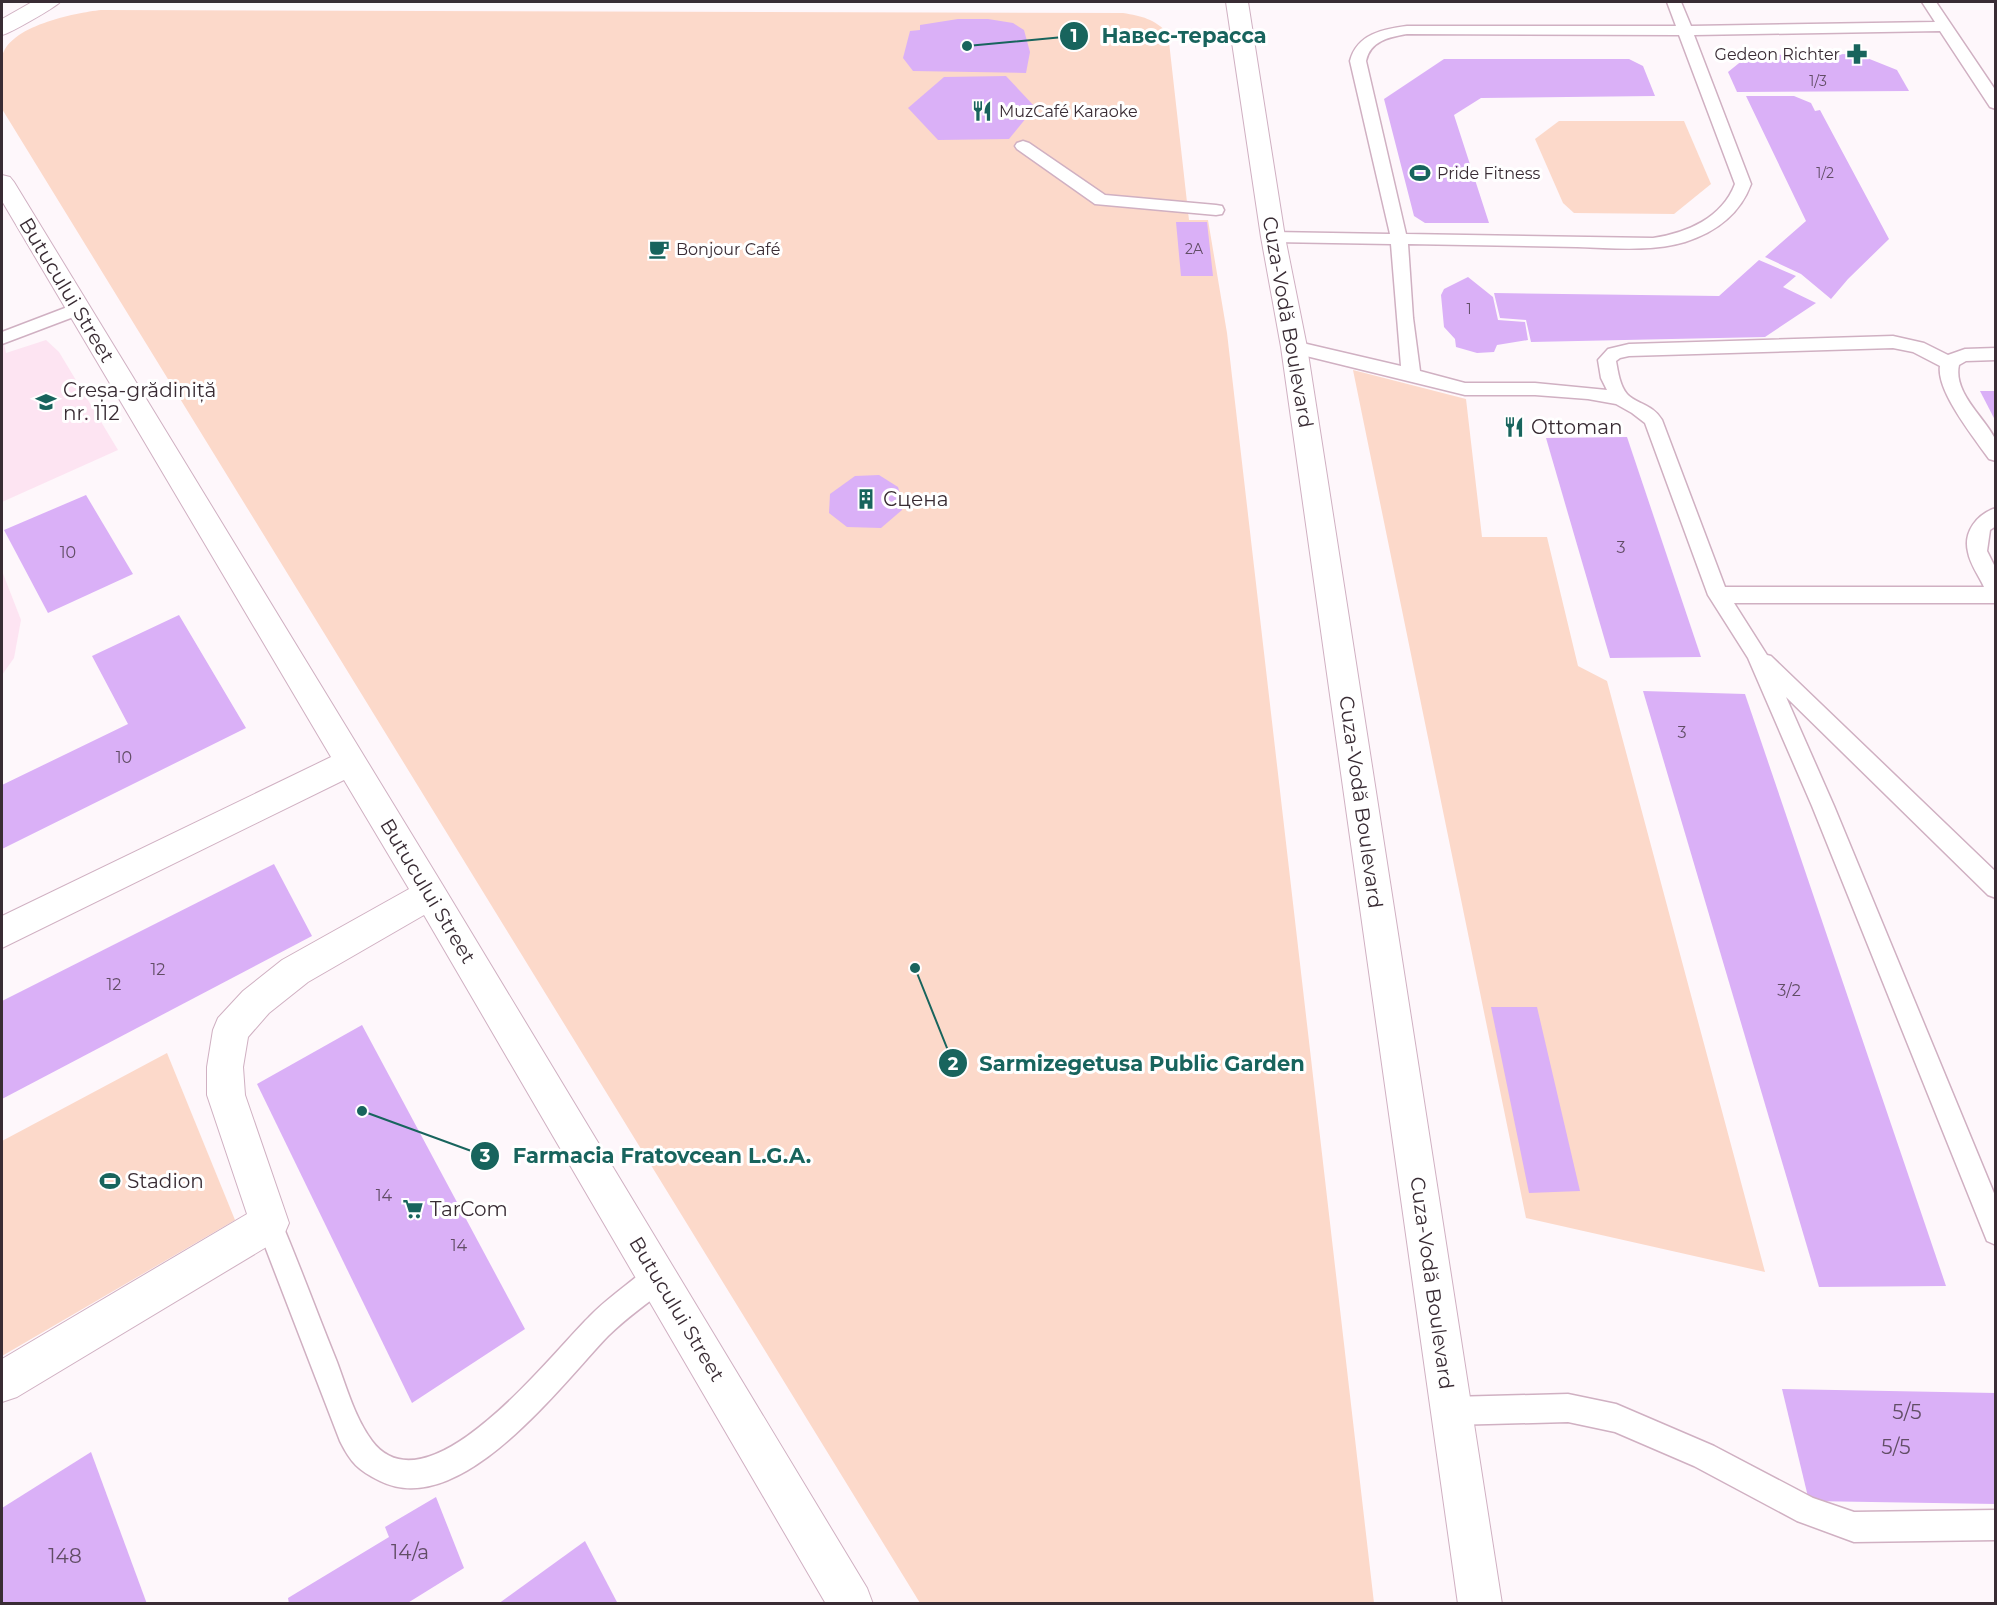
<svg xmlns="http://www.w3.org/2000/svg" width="1997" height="1605" viewBox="0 0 1997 1605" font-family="Montserrat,sans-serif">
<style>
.built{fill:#fde4f2}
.green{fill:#fcd9ca}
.building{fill:#dab0f7}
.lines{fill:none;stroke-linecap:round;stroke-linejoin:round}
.lane-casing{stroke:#d0b0c2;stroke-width:3}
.street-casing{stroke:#d0b0c2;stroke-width:2}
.primary-casing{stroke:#d0b0c2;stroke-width:2}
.lane{fill:#fff;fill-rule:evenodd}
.street{fill:#fff;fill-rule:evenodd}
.primary{fill:#fff;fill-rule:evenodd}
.labels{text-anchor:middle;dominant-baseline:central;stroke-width:6;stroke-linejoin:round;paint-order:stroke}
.far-number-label{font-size:14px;fill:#614d65}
.far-poi-label{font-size:16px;fill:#392c34;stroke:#fff;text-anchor:start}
.number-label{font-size:16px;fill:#614d65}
.street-label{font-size:20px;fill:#392c34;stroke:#fff}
.poi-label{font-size:20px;fill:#392c34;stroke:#fff;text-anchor:start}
.near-number-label{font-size:20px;fill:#614d65}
.leader{fill:none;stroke:#18645d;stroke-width:2}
.callout-dot{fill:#18645d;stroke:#fff;stroke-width:2}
.mark-label{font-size:18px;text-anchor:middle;font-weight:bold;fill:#fff}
.callout-label{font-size:21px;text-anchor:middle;font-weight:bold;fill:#18645d;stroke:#fff;stroke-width:6;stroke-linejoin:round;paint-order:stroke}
</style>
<rect width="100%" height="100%" fill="#fef7fb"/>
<g class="built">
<path d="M2 335 6 353 46 340 59 352 118 450 2 502Z"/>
<path d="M2 571 21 620 14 658 2 675Z"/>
</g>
<g class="green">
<path d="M101 10 1123 13C1142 16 1154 19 1168 33L1189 220H1208L1227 333 1374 1603H920L2 109C2 93 0 74 2 58 7 26 75 13 101 10Z"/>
<path d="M1559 121H1684L1711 184 1674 214 1574 213 1563 203 1535 139Z"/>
<path d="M1353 370 1466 399 1482 537H1547L1578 666 1607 681 1765 1272 1526 1218Z"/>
<path d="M167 1053 235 1220 2 1356V1141Z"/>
</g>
<g class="building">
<path d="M958 19H988L1013 23 1024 30 1030 52 1026 73 913 71 903 58 910 31 920 30V25Z"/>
<path d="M1857 54 1897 70 1909 91 1737 92 1728 72 1749 55Z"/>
<path d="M1444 59H1629L1643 66 1655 96 1481 98 1454 115 1489 223H1425L1414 216 1384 99Z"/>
<path d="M1006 76 1035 107 1009 139 938 140 908 108 944 77Z"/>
<path d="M1746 96H1794L1811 103 1815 111 1820 110 1889 239 1848 279 1831 299 1801 274 1765 257 1806 221Z"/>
<path d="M1176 222H1207L1213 276H1181Z"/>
<path d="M1759 260 1796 276 1783 287 1816 303 1765 337 1531 342 1526 320 1500 318 1494 293 1719 296Z"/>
<path d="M1468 277 1493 297 1498 320 1525 322 1528 340 1497 345 1494 352 1477 353 1456 347 1455 339 1444 327 1441 295 1444 289Z"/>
<path d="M1980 391H1996V422Z"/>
<path d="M1627 437 1701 657 1610 658 1546 438Z"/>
<path d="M879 475 898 487 903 503 902 510 881 528 847 527 829 513 830 494 855 476Z"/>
<path d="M86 495 133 574 48 613 4 530Z"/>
<path d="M179 615 246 728 2 849V785L128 724 92 656Z"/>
<path d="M1643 691 1745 694 1946 1286 1819 1287Z"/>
<path d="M274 864 312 936 2 1099V1001Z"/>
<path d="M1491 1007H1537L1580 1191 1529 1193Z"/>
<path d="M362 1025 525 1329 412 1403 257 1084Z"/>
<path d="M1782 1389 1996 1393V1504L1809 1501Z"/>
<path d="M91 1452 147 1604H2V1508Z"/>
<path d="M436 1497 464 1568 406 1604H289L288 1598 389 1537 385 1527Z"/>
<path d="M585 1541 618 1604H498Z"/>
</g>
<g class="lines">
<g class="lane-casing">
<g id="lane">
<path d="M1667 2H1681L1691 26 1935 22 1922 2H1936L1996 91V109L1990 107 1940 31 1694 35 1751 184C1740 214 1716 232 1685 242 1651 252 1613 248 1577 247 1520 246 1464 245 1408 244L1413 318 1420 371 1465 383H1535L1607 390 1601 378 1598 360 1608 349 1629 344 1893 336 1924 343 1948 355 1965 349 1996 348V360L1966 361 1959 365C1953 392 1983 416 1994 437 1997 443 1996 453 1996 461L1989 459C1975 439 1936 391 1940 366L1913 352 1893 348 1629 356 1620 358 1616 361C1618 372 1620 386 1627 394 1636 404 1653 404 1662 420L1725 587H1984C1979 576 1970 564 1968 552 1963 532 1977 514 1996 508V526L1990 530 1987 551 1996 569V603H1734L1767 655 1771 656 1996 872V898L1988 895 1786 697 1834 806 1996 1198V1245L1987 1241 1812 806 1748 658 1708 595 1645 423 1632 413 1616 404 1588 399 1535 395H1465L1294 353 1288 351 1285 347 1288 343 1294 341 1401 366 1391 244 1273 242 1267 241 1265 237 1267 233 1273 232 1390 234 1350 61C1357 34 1383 29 1407 26H1676ZM1407 34 1679 35 1735 184C1722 218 1687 233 1653 238L1406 234 1366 61C1370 41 1389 37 1407 34Z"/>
<path d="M1023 141 1029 143 1105 195 1216 205 1222 206 1224 210 1222 214 1216 215 1095 204 1017 149 1015 146 1017 143Z"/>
<path d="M78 303 84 305 87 309 84 313 2 344V332Z"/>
<path d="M269 1210 278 1214C299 1263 317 1313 337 1362 347 1389 355 1418 372 1441 428 1515 552 1353 589 1317 607 1298 629 1284 648 1267L658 1263 668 1267 672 1277 668 1287C648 1303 626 1318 608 1336 560 1386 460 1521 380 1481 358 1470 351 1463 340 1441L256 1223 260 1214Z"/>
<path d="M1568 1394 1616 1404 1714 1446 1813 1498 1854 1512 1996 1510V1540L1854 1542 1797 1521 1694 1466 1615 1432 1568 1422 1451 1425 1441 1421 1437 1411 1441 1401 1451 1397Z"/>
</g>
</g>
<g class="street-casing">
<g id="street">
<path d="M32 2H60C56 7 9 34 2 35V19Z"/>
<path d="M2 175 10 177 14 182 442 884 867 1588 873 1604H826L424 915 308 982 269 1013 248 1037 243 1067 245 1095 289 1223 283 1237 17 1397 2 1402V1359L247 1214 207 1095V1067L213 1030 218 1018 243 991 282 960 409 889 344 780 2 948V916L331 757 2 201Z"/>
</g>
</g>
<g class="primary-casing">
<path id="primary" d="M1226 2H1248L1285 237 1307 347 1502 1604H1458L1281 347 1261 237Z"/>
</g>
<use href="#lane" class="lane"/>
<use href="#street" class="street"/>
<use href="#primary" class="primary"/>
</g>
<defs>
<g id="pharmacy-bare" transform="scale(1.62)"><path d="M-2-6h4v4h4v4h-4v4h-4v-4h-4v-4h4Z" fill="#18645d" stroke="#fff" stroke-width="2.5" paint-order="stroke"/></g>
<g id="restaurant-bare" transform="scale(1.62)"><path d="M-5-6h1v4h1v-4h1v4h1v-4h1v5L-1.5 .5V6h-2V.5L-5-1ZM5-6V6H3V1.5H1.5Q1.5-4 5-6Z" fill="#18645d" stroke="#fff" stroke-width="2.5" paint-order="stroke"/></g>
<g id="stadium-bare" transform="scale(1.62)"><path d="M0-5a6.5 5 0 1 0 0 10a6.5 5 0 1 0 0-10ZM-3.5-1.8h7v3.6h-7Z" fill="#18645d" stroke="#fff" stroke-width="2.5" paint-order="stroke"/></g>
<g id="cafe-bare" transform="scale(1.62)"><path d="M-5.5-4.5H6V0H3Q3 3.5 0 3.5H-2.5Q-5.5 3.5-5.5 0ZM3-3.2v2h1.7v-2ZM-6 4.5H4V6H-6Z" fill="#18645d" stroke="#fff" stroke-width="2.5" paint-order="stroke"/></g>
<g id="school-bare" transform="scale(1.62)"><path d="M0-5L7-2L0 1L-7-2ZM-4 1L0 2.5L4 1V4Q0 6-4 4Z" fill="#18645d" stroke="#fff" stroke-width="2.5" paint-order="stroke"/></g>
<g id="building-bare" transform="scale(1.62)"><path d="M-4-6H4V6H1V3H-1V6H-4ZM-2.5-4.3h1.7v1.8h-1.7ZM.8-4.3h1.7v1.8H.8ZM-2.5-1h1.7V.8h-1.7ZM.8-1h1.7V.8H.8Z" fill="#18645d" stroke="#fff" stroke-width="2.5" paint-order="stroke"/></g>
<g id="supermarket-bare" transform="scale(1.62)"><path d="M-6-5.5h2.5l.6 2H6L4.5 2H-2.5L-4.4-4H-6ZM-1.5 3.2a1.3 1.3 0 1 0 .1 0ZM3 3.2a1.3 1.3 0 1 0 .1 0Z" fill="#18645d" stroke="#fff" stroke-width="2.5" paint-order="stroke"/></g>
</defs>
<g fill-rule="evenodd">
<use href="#pharmacy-bare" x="1857" y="54"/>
<use href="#restaurant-bare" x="982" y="111"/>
<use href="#stadium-bare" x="1420" y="173"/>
<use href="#cafe-bare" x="659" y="249"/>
<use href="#school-bare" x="46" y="402"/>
<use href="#restaurant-bare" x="1514" y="427"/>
<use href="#building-bare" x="866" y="499"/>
<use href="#stadium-bare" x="110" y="1181"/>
<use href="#supermarket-bare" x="413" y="1209"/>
</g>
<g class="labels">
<g class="far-number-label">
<text x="1818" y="81">1/3</text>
<text x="1825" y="173">1/2</text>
<text x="1194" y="249">2A</text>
<text x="1469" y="309">1</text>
</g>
<g class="far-poi-label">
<text x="1840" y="54" text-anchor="end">Gedeon Richter</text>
<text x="999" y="111">MuzCafé Karaoke</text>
<text x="1437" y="173">Pride Fitness</text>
<text x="676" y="249">Bonjour Café</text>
</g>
<g class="number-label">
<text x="1621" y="547">3</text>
<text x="68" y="552">10</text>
<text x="1682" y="732">3</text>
<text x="124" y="757">10</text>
<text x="158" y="969">12</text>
<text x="114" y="984">12</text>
<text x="1789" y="990">3/2</text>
<text x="384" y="1195">14</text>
<text x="459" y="1245">14</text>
</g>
<g class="street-label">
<text transform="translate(67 290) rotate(59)">Butucului Street</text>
<text transform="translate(1288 322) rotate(80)">Cuza-Vodă Boulevard</text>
<text transform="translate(1361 802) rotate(82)">Cuza-Vodă Boulevard</text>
<text transform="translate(428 891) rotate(59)">Butucului Street</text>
<text transform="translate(1432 1283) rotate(82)">Cuza-Vodă Boulevard</text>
<text transform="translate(677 1309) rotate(59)">Butucului Street</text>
</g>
<g class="poi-label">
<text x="63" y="390">Creșa-grădiniță<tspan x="63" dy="23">nr. 112</tspan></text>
<text x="1531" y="427">Ottoman</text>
<text x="883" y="499">Сцена</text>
<text x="127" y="1181">Stadion</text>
<text x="430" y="1209">TarCom</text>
</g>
<g class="near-number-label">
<text x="1907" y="1412">5/5</text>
<text x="1896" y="1447">5/5</text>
<text x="410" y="1552">14/a</text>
<text x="65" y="1556">148</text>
</g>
</g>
<path class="leader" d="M967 46L1074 36M915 968L953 1063M362 1111L485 1156"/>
<g class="callout-dot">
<circle cx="967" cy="46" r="6"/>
<circle cx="915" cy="968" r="6"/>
<circle cx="362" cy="1111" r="6"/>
<circle cx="1074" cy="36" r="15"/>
<circle cx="953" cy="1063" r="15"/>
<circle cx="485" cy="1156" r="15"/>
</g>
<g class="mark-label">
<text x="1074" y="42">1</text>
<text x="953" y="1070">2</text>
<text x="485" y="1162">3</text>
</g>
<g class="callout-label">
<text x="1184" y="43">Навес-терасса</text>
<text x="1142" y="1071">Sarmizegetusa Public Garden</text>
<text x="662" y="1163">Farmacia Fratovcean L.G.A.</text>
</g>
<rect width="1997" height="1605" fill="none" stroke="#392c34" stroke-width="6"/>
</svg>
